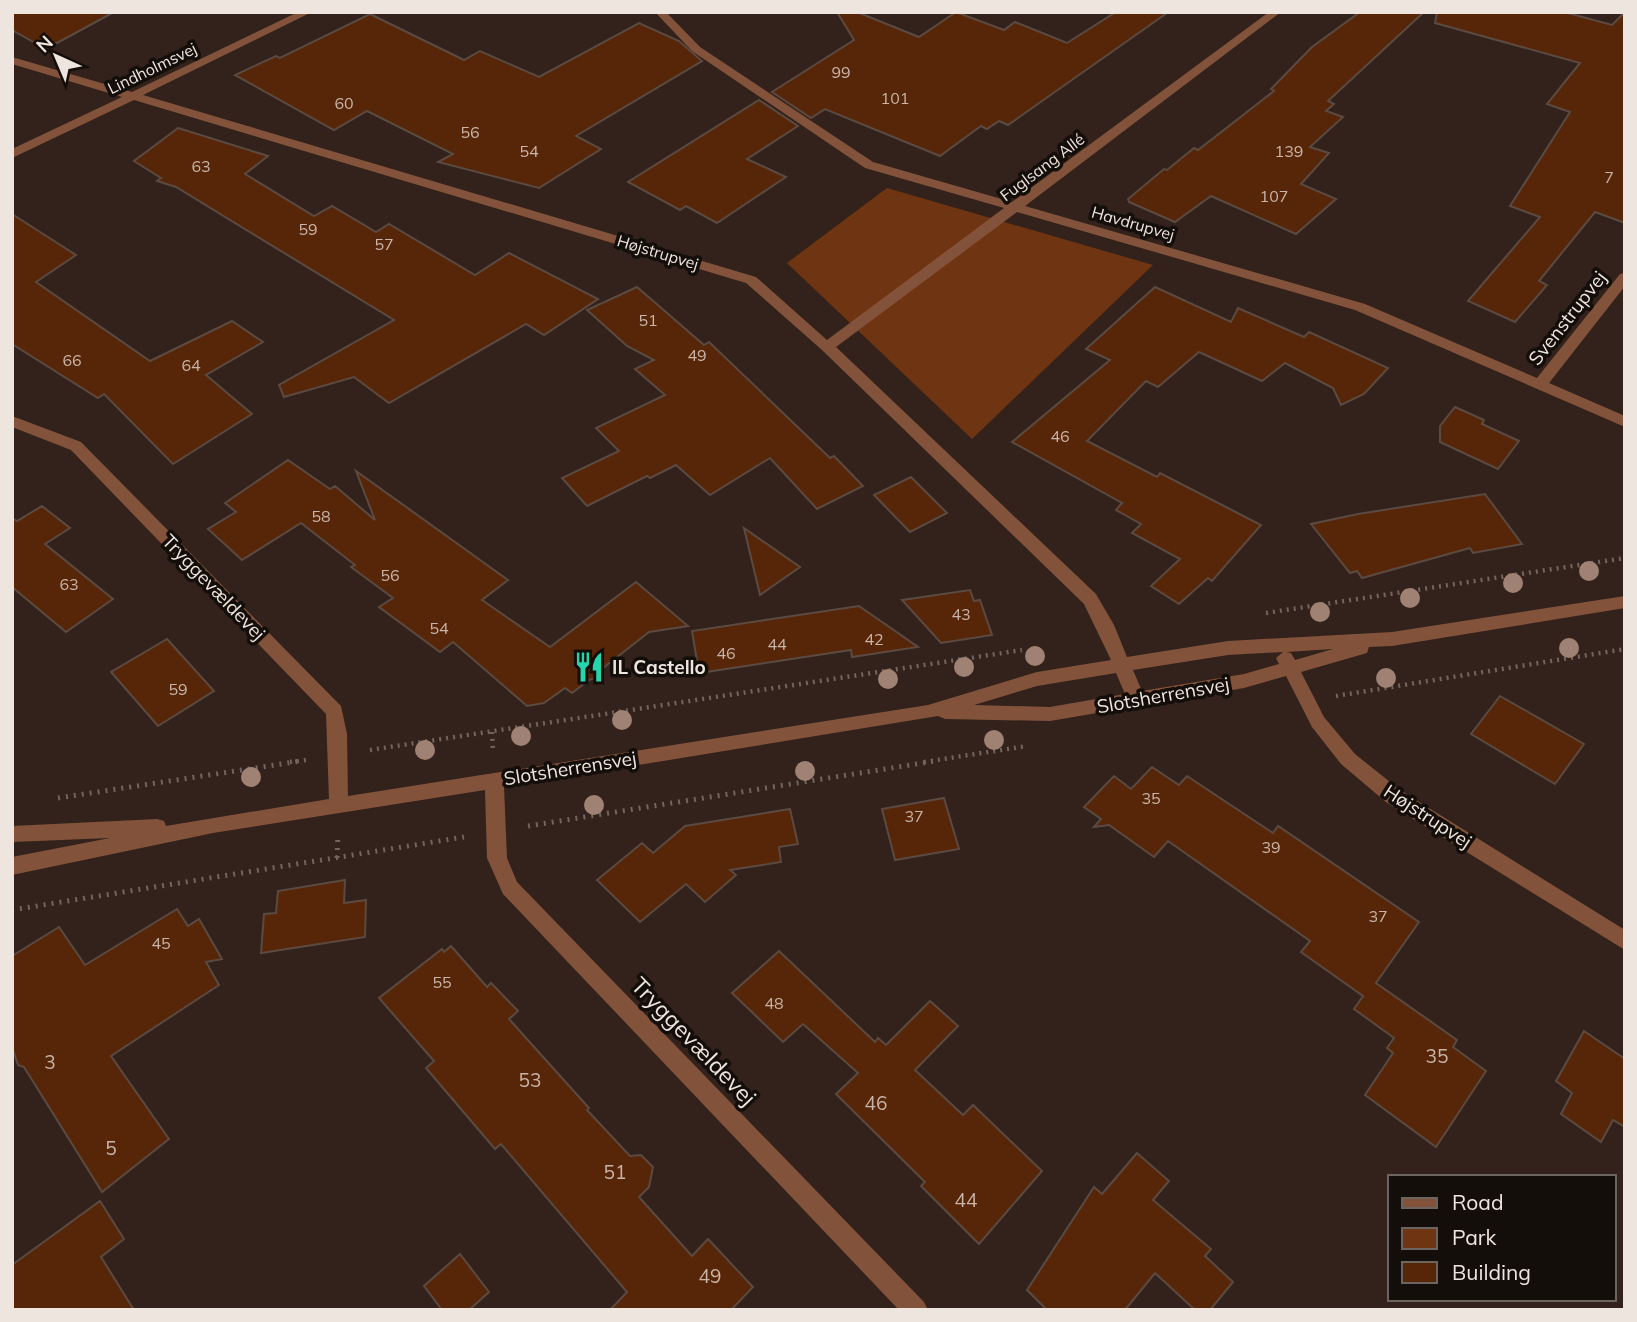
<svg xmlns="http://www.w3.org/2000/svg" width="1637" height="1322" viewBox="0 0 1637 1322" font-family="Mulish,sans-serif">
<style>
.green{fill:#6f3411}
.building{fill:#572608;stroke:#5b4a41;stroke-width:2}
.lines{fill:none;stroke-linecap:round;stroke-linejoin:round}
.path-far1{stroke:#72645e;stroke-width:4.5;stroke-dasharray:2 5;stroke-linecap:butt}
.path{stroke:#72645e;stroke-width:5;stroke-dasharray:2 6;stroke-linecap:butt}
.minor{fill:#82533a;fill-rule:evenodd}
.tree{fill:#9f8274}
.labels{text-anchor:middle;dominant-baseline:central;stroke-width:7;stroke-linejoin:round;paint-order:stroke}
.far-street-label{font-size:16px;fill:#efe5df;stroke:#140e0a}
.number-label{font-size:16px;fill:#c9b5a9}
.street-label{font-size:19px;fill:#efe5df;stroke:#140e0a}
.poi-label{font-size:19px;font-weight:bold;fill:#efe5df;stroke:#140e0a;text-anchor:start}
.near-number-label{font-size:19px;fill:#c9b5a9}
.near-street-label{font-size:23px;fill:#efe5df;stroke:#140e0a}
</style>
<rect width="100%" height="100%" fill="#32221b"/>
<path class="green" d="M887 188 1153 265 972 439 787 263Z"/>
<g class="building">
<path d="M12 12H114L46 49 12 30Z"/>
<path d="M837 12H857L919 37 956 12 1004 30 1015 22 1067 43 1116 12 1167 13 1008 125 999 121 987 129 981 126 940 156 825 109 811 118 772 92 854 40Z"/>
<path d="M1360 12H1424L1328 101 1334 104 1326 111 1343 117 1310 147 1329 153 1301 184 1336 199 1296 234 1211 196 1175 222 1129 202 1128 199 1164 169 1167 170 1194 148 1198 150 1274 91 1271 89 1312 47Z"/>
<path d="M1437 12H1564L1612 25 1625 12V223L1595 212 1539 281 1547 285 1515 322 1468 301 1540 217 1510 206 1570 112 1547 104 1580 63 1435 23Z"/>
<path d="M370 14 464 60 480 51 539 77 639 23 679 41 702 61 576 136 601 149 539 188 438 162 453 154 367 111 334 130 235 75 276 56 280 58Z"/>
<path d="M759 100 798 126 747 159 786 177 717 223 686 206 680 210 628 182Z"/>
<path d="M178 128 268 156 245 174 314 216 332 206 376 232 389 224 475 275 509 253 598 299 544 335 526 324 389 403 354 377 284 397 279 385 394 320 176 187 157 181 161 178 134 161Z"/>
<path d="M12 214 76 255 36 282 150 361 232 321 263 342 206 375 252 414 173 464 104 394 98 398 12 344Z"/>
<path d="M637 287 704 345 709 342 830 458 834 456 863 486 817 509 770 458 710 495 676 465 650 478 647 476 587 506 562 478 619 451 596 428 665 395 635 369 654 360 627 346 587 310Z"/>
<path d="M1155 287 1231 322 1238 308 1304 337 1309 332 1388 368 1364 394 1341 405 1333 388 1285 363 1262 381 1199 352 1158 387 1146 381 1087 441 1157 477 1160 473 1261 525 1212 581 1208 578 1179 604 1151 586 1180 559 1132 533 1141 524 1116 510 1122 503 1012 442 1110 360 1086 349Z"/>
<path d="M1455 407 1484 420 1482 424 1519 441 1498 469 1440 442V426Z"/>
<path d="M288 460 330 489 335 486 375 520 356 471 508 580 482 600 550 647 636 582 688 626 649 632 602 669 598 677 589 680 572 693 565 688 544 703 527 706 453 642 440 652 379 607 393 598 351 567 355 565 301 523 242 560 208 529 236 512 225 503Z"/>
<path d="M911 477 947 513 910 532 874 495Z"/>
<path d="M1485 494 1522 544 1473 553 1470 548 1362 578 1357 571 1350 573 1311 524 1358 514Z"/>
<path d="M42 506 70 528 45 544 113 599 66 632 12 587V518L17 521Z"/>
<path d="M744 528 800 567 760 595Z"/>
<path d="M970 590 974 601 980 600 992 635 941 643 902 600Z"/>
<path d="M859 606 918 647 852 657 851 650 699 673 692 631Z"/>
<path d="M167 639 214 691 158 726 111 672Z"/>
<path d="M1500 696 1584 744 1555 784 1471 734Z"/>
<path d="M1152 767 1179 785 1187 776 1273 833 1278 826 1419 922 1376 983 1457 1040 1453 1047 1486 1071 1436 1147 1365 1095 1393 1053 1387 1048 1394 1038 1354 1009 1363 996 1301 952 1310 941 1168 841 1154 857 1109 825 1094 827 1101 819 1084 807 1114 776 1131 789Z"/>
<path d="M944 798 959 849 895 860 882 809Z"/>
<path d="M790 809 798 844 779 847 781 862 730 870 736 875 705 902 686 884 640 922 597 880 642 843 653 853 685 826Z"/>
<path d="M345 880 344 903 366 900 365 937 261 953 264 914 276 913 278 891Z"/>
<path d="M177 909 188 926 199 919 222 959 206 962 219 985 111 1056 169 1139 102 1192 24 1067 18 1065 12 1047V956L59 927 85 965Z"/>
<path d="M451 946 487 987 491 983 518 1011 509 1019 589 1108 587 1110 630 1156 641 1155 653 1167 649 1187 639 1197 692 1256 708 1239 753 1287 731 1310H610L627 1292 501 1144 495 1149 426 1068 434 1061 379 998 442 949 444 952Z"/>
<path d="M779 951 875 1042 878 1038 886 1045 930 1001 958 1026 915 1070 963 1115 973 1105 1042 1171 979 1244 921 1186 925 1182 836 1094 858 1073 803 1024 783 1042 732 993Z"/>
<path d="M1584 1031 1625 1059V1127L1613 1120 1601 1142 1561 1114 1572 1093 1556 1081Z"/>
<path d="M1137 1153 1169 1181 1153 1200 1211 1249 1205 1256 1233 1282 1210 1310H1195L1155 1273 1125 1310H1047L1027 1290 1094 1187 1102 1194Z"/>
<path d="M100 1201 124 1239 101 1257 134 1310H12V1265Z"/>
<path d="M460 1254 489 1292 469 1310H442L424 1286Z"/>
</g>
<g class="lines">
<g class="path-far1">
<path d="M1266 613 1625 558"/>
<path d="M1336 696 1625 649"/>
<path d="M492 732 493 751"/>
<path d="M370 750 1022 650"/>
<path d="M290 762 306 760"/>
<path d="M924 762 1027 746"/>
</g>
<g class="path">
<path d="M58 798 301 761"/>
<path d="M528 826 935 761"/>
<path d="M337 858 338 834"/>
<path d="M12 910 464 837"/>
</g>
<path class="minor" d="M298 12H312L143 95 756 277 827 340 1004 208 865 168 692 51 655 12H666L700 47 873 162 1012 202 1269 12H1281L1025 206 1365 304 1537 378 1620 274 1625 273V286L1549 383 1625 416V427L1355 310 1017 212 836 347 1096 594 1114 625 1127 657 1228 641 1392 632 1625 596V608L1392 646 1369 647 1367 653 1301 672 1324 717 1355 754 1400 790 1625 930V950L1386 802 1341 764 1312 727 1286 676 1244 688 1050 721 945 719 938 716 504 787 507 858 517 882 924 1302 928 1310H899L503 894 487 858 485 790 213 833 12 875V857L110 838 12 842V826L157 819 164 821 166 826 329 799 326 714 71 450 12 427V416L81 442 341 706 347 734 348 796 928 705 1037 672 1111 660 1084 604 822 350 746 283 134 100 12 158V149L122 97 12 64V57L132 92ZM1333 649 1295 660 1291 653 1286 652ZM1283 652 1276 658 1279 664 1244 674 1142 691 1133 670 1228 655ZM1116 673 1125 694 1050 707 974 705 1037 686Z"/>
</g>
<g class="tree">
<circle cx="1589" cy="571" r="10"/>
<circle cx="1513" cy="583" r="10"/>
<circle cx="1410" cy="598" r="10"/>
<circle cx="1320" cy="612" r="10"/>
<circle cx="1569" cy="648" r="10"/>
<circle cx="1035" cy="656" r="10"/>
<circle cx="964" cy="667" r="10"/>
<circle cx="1386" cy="678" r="10"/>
<circle cx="888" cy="679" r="10"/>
<circle cx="622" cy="720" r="10"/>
<circle cx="521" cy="736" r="10"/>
<circle cx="994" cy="740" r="10"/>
<circle cx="425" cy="750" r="10"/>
<circle cx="805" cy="771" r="10"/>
<circle cx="251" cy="777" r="10"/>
<circle cx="594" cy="805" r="10"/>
</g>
<defs>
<g id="restaurant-bare" transform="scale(2.415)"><path d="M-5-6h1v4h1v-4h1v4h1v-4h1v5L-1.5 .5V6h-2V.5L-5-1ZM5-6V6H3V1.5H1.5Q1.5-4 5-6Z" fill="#25d5ae" stroke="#140e0a" stroke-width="2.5" paint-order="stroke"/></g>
</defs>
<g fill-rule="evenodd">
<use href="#restaurant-bare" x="589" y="667"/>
</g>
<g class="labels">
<g class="far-street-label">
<text transform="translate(152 68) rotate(-26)">Lindholmsvej</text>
<text transform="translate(1042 167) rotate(-37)">Fuglsang Allé</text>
<text transform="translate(1133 223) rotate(16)">Havdrupvej</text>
<text transform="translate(658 252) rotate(17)">Højstrupvej</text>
</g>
<g class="number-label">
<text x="841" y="72">99</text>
<text x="895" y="98">101</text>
<text x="344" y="103">60</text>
<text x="470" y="132">56</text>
<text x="529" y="151">54</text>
<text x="1289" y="151">139</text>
<text x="201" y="166">63</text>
<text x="1609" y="177">7</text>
<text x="1274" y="196">107</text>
<text x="308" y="229">59</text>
<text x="384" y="244">57</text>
<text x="648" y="320">51</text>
<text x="697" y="355">49</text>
<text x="72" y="360">66</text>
<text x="191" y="365">64</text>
<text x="1060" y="436">46</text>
<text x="321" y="516">58</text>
<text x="390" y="575">56</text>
<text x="69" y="584">63</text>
<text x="961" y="614">43</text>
<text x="439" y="628">54</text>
<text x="874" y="639">42</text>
<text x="777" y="644">44</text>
<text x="726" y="653">46</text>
<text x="178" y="689">59</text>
<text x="1151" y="798">35</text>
<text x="914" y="816">37</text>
<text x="1271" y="847">39</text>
<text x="1378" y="916">37</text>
<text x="161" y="943">45</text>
<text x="442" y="982">55</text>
<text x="774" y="1003">48</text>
</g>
<g class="street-label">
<text transform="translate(1567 318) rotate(-52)">Svenstrupvej</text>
<text transform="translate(214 587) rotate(46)">Tryggevældevej</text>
<text transform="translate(1163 695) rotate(-10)">Slotsherrensvej</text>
<text transform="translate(570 768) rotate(-9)">Slotsherrensvej</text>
<text transform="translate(1428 816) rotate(33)">Højstrupvej</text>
</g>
<g class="poi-label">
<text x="612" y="667">IL Castello</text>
</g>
<g class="near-number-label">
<text x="1437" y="1056">35</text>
<text x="50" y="1062">3</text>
<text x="530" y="1080">53</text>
<text x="876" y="1103">46</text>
<text x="111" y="1148">5</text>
<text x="615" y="1172">51</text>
<text x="966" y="1200">44</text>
<text x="710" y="1276">49</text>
</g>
<g class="near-street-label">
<text transform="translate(694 1041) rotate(46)">Tryggevældevej</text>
</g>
</g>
<rect width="1637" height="1322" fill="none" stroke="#efe5df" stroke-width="28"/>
<rect x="1388" y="1175" width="228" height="126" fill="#140e0a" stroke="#6c645f" stroke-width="2"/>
<rect x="1402" y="1198" width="35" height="10" fill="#82533a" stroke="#6c645f" stroke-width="2"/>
<text x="1452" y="1210" font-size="21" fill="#efe5df">Road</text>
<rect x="1402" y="1228" width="35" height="21" fill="#6f3411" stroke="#6c645f" stroke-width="2"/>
<text x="1452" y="1245" font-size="21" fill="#efe5df">Park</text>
<rect x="1402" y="1262" width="35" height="21" fill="#572608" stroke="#6c645f" stroke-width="2"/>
<text x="1452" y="1280" font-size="21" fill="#efe5df">Building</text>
<g transform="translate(56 56) rotate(316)" stroke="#140e0a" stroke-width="5" paint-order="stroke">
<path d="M0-5L12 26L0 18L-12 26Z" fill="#efe5df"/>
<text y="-10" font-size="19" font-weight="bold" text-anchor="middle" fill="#efe5df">N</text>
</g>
</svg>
